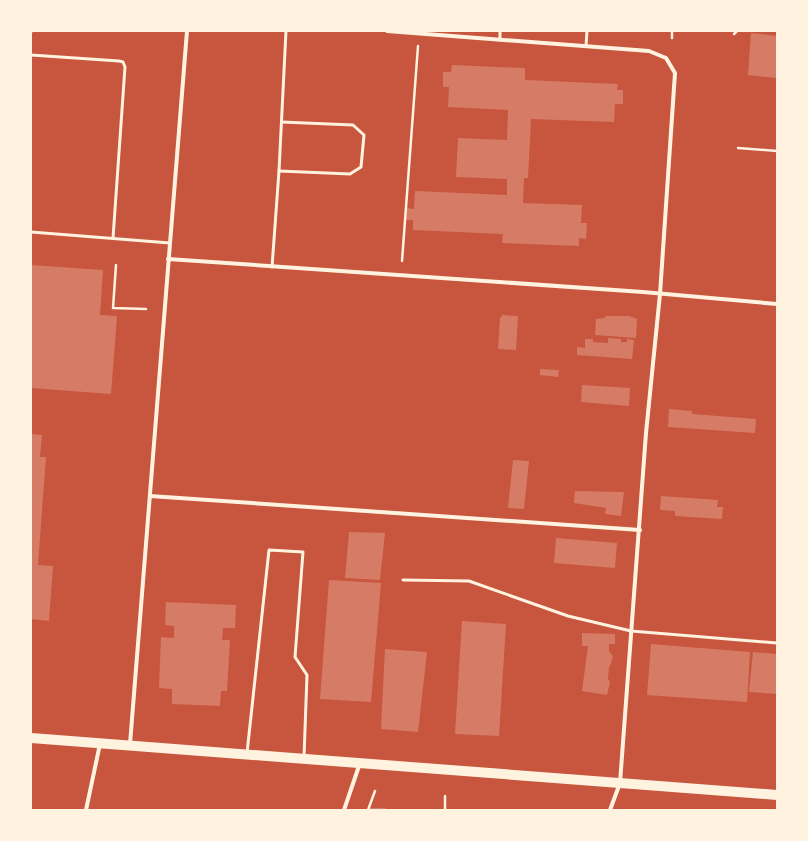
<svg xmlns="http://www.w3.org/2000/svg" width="808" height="841" viewBox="0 0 808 841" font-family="Ubuntu,sans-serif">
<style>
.building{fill:#d67c66}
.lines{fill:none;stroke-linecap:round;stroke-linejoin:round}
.path{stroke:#fff3e0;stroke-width:2.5}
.service{stroke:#fff3e0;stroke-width:3}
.minor{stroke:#fff3e0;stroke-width:4}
.primary{stroke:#fff3e0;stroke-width:10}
</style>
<rect width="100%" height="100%" fill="#c8553d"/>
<g class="building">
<path d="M751 33 777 36V78L748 75Z"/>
<path d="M452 65 525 68V80L618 84 617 90H623V104H615L614 122 531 119 528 178H524L523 203 582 205 581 223H587L586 239 579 238V246L502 243 503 234 413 230V220H406L407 208 414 209 415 191 507 195V179L456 177 458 138 507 140 508 110 448 107 449 87H443V72H451Z"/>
<path d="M31 265 103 270 100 315 117 316 111 394 31 388Z"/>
<path d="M502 315 518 316 516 350 498 349 500 318H501Z"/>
<path d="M605 316H629L637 319 636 338 595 335 596 319 605 318Z"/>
<path d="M608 338 621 339V342H627V339L634 340 632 359 577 355V347L585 348V339H593V342L608 343Z"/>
<path d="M540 369 559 370 558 377 540 375Z"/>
<path d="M582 385 630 388 629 406 581 402Z"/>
<path d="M669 409 692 411V414L756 419 755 433 668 427Z"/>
<path d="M31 434 42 435 40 457H46L38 565 53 566 49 621 31 619Z"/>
<path d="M513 460 529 461 524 509 508 508Z"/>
<path d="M575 491 624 492 621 516 605 514 606 508 574 503Z"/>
<path d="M661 496 718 500 717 507H723L722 519 675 516V511L660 510Z"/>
<path d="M349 532 385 533 380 580 345 578Z"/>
<path d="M556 538 617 543 615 568 554 563Z"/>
<path d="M329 580 381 583 371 702 320 699Z"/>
<path d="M166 602 236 605 235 628H223L222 640H230L227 691H221L220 706 172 704V689L159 688 161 637 174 638V626L165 625Z"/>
<path d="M462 621 506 624 499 736 455 734Z"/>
<path d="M582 633 615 634V644H609V651L613 656 611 663 609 667 608 679 610 682 607 695 582 691 588 646H582Z"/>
<path d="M651 644 750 652 747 702 647 695Z"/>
<path d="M385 649 427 652 418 732 381 729Z"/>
<path d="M753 652 777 654V694L749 692Z"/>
</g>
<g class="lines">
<g class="path">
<path d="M734 34 737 31"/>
<path d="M672 38V31"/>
<path d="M738 148 777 151"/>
<path d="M402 261 418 46"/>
<path d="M116 265 113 308 146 309"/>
<path d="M375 791 368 810H385"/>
<path d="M445 810V796"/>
</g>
<g class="service">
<path d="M31 32V31"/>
<path d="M500 39V31"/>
<path d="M586 46 587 31"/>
<path d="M31 55 119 61 123 62 125 67 113 238"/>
<path d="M279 171 350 174 361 167 364 135 353 125 282 122"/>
<path d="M31 232 170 243"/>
<path d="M272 267 279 171 286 31"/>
<path d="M403 580 469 581 568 616 631 631 777 643"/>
<path d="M247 753 269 550 303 552 295 657 307 675 304 757"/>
</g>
<g class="minor">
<path d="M387 31 649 51 666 58 675 73 660 294 646 433 620 783 610 810"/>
<path d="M168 259 643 292 777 304"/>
<path d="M150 496 640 530"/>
<path d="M130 744 187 31"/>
<path d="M86 810 100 744"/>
<path d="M344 810 360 763"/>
</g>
<path class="primary" d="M31 738 777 795"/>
</g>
<rect width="808" height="841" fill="none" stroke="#fff3e0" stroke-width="64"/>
</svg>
